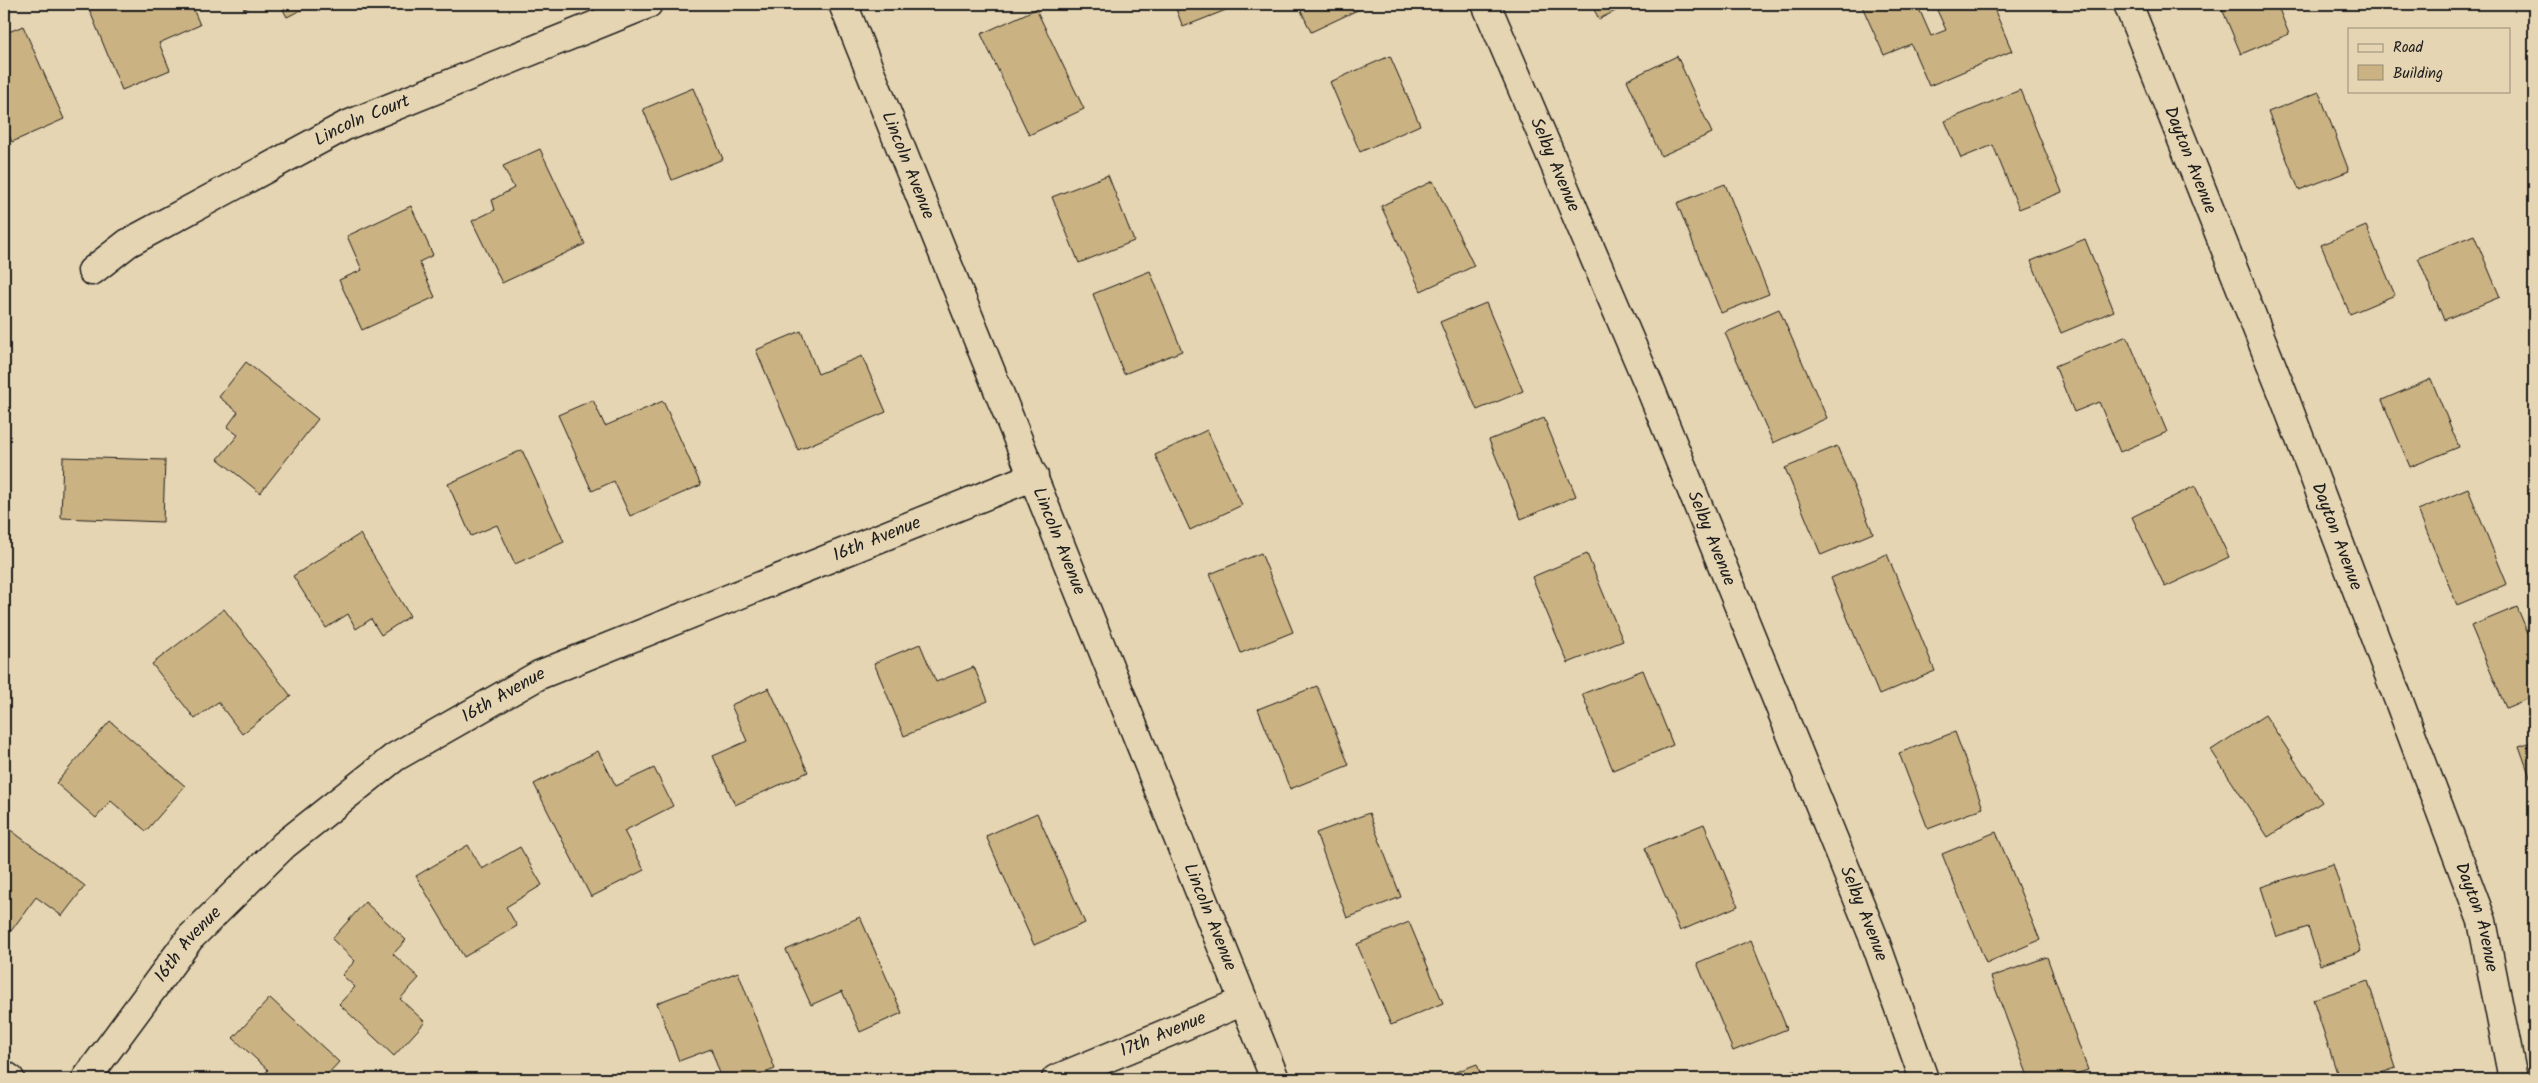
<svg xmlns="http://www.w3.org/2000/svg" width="2538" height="1083" viewBox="0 0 2538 1083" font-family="Kalam,sans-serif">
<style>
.building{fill:#cab282;stroke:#1c1c1c}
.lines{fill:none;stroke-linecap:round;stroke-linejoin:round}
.minor-casing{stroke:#1c1c1c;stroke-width:31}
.minor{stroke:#e6d5b2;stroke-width:28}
.labels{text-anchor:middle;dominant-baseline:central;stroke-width:4.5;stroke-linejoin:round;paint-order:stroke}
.street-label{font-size:18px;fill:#1c1c1c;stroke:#e6d5b2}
</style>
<rect width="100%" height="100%" fill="#e6d5b2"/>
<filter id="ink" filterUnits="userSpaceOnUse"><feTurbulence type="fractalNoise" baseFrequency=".02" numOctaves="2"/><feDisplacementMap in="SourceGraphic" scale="10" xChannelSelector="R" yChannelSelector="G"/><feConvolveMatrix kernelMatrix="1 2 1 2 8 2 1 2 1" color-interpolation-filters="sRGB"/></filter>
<g filter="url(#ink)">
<g class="building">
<path d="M87 4H191L200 25 159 43 170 70 122 90Z"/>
<path d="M242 4H255L244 9Z"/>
<path d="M280 4H313L287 17Z"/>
<path d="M1174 4H1235L1236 6 1183 27Z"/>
<path d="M1298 4H1365L1366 6 1311 32Z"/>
<path d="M1591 4H1630L1599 19Z"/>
<path d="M1861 4H1917L1931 36 1946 30 1937 10 1951 4H1992L2012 51 1929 86 1911 44 1884 55Z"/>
<path d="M2220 4H2277L2289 34 2241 54Z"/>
<path d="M1036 9 1084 109 1029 135 981 34Z"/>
<path d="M23 26 64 119 12 142 4 124V34Z"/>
<path d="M1390 56 1420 125 1360 152 1330 82Z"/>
<path d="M1677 56 1712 133 1661 156 1627 80Z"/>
<path d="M693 88 723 159 672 180 643 109Z"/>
<path d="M2020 90 2062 192 2019 209 1993 145 1961 158 1945 121Z"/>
<path d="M2319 92 2349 171 2299 190 2268 112Z"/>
<path d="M540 149 585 244 502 283 472 221 495 210 492 200 514 188 503 166Z"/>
<path d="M1108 175 1134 241 1079 263 1052 197Z"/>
<path d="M1433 181 1474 266 1421 291 1381 206Z"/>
<path d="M1725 184 1769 294 1721 313 1677 203Z"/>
<path d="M411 206 433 255 419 262 435 297 362 330 339 280 362 270 347 236Z"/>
<path d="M2366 226 2395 295 2350 314 2321 245Z"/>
<path d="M2474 235 2500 297 2444 320 2418 258Z"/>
<path d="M2085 239 2114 311 2061 333 2031 261Z"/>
<path d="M1150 271 1182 351 1124 374 1093 294Z"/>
<path d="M1486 303 1523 391 1477 410 1440 322Z"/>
<path d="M1779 309 1827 418 1773 443 1725 333Z"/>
<path d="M801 331 818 374 862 356 886 412 798 450 756 350Z"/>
<path d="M2127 336 2167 432 2120 452 2099 402 2074 412 2055 366Z"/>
<path d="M246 362 318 419 260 493 218 459 238 435 227 427 238 412 219 397Z"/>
<path d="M2431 379 2459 447 2410 467 2382 400Z"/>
<path d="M593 400 605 426 663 401 701 485 630 516 614 481 592 491 558 415Z"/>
<path d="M1544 418 1576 496 1521 519 1489 440Z"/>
<path d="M1207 430 1242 505 1190 530 1155 455Z"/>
<path d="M1837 446 1873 533 1821 555 1785 468Z"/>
<path d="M522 450 564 542 515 564 497 525 471 536 448 484Z"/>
<path d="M63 457 165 460 163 522 61 518Z"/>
<path d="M2195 486 2229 557 2165 587 2132 517Z"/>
<path d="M2468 489 2507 584 2457 605 2418 510Z"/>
<path d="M360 534 410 616 381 635 371 619 356 629 348 614 326 628 293 576Z"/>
<path d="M1261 553 1293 632 1241 653 1210 574Z"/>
<path d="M1587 554 1623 641 1568 663 1532 577Z"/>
<path d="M1887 554 1935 671 1879 695 1831 578Z"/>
<path d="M2517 607 2534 647V696L2506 708 2471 626Z"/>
<path d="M224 609 291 696 242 734 218 702 195 719 152 664Z"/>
<path d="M920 644 936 682 974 667 988 701 904 736 874 663Z"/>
<path d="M1643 670 1673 745 1613 770 1582 694Z"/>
<path d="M1317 686 1349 765 1290 789 1258 709Z"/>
<path d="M769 688 808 772 735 805 713 756 747 741 731 705Z"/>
<path d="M2265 715 2322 802 2268 837 2211 750Z"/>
<path d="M110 721 185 786 146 831 111 801 96 818 56 783Z"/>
<path d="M1955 732 1983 808 1928 829 1899 753Z"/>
<path d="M2534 741V788L2519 746Z"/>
<path d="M598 751 616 786 654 768 673 806 624 831 644 870 591 897 534 784Z"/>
<path d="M1037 813 1085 923 1034 945 986 836Z"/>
<path d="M1369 813 1401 897 1347 918 1316 833Z"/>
<path d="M1704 824 1738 906 1680 931 1645 848Z"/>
<path d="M4 825 85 886 62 916 36 897 11 931 4 926Z"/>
<path d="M1996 832 2040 940 1986 963 1942 854Z"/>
<path d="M468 845 482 869 520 847 542 885 506 907 517 926 464 957 416 876Z"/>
<path d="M2333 864 2361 951 2320 965 2308 927 2277 937 2261 887Z"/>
<path d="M365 902 406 940 393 954 419 978 400 999 425 1022 394 1056 339 1004 355 987 342 975 355 961 332 939Z"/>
<path d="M860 917 902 1013 860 1032 842 991 811 1005 786 950Z"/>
<path d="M1409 922 1443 1003 1391 1025 1357 944Z"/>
<path d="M1751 940 1787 1029 1733 1051 1697 963Z"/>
<path d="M2047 957 2088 1070 2061 1079H2029L1991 977Z"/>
<path d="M738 972 775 1069 749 1079H722L711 1049 679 1061 657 1003Z"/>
<path d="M2368 981 2396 1068 2363 1079H2339L2313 999Z"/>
<path d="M270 998 339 1062 323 1079H260L268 1070 233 1038Z"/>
<path d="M1477 1064 1482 1079H1437Z"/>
<path d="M1794 1070 1797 1079H1769Z"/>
</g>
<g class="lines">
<g class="minor-casing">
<g id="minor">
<path id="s1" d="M843 4 1275 1079"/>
<path id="s2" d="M1486 4 1651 390 1875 941 1924 1079"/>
<path id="s3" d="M2128 4 2283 394 2482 921 2513 1079"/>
<path id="s4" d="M92 271 128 243 345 126 648 4"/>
<path d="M4 1075 10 1079"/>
<path id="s5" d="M86 1079 190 938 284 845 395 757 539 675 1034 476"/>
<path id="s6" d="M1056 1079 1244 1001"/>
</g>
</g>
<use href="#minor" class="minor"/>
</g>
</g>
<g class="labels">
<g class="street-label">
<text stroke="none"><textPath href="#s4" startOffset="310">Lincoln Court</textPath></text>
<text stroke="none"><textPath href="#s3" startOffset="168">Dayton Avenue</textPath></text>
<text stroke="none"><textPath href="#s2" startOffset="175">Selby Avenue</textPath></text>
<text stroke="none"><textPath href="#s1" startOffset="174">Lincoln Avenue</textPath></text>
<text stroke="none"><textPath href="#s3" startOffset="572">Dayton Avenue</textPath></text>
<text stroke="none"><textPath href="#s5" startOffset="979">16th Avenue</textPath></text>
<text stroke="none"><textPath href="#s2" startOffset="580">Selby Avenue</textPath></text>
<text stroke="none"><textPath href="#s1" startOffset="579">Lincoln Avenue</textPath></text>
<text stroke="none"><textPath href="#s5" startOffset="574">16th Avenue</textPath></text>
<text stroke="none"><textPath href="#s2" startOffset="985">Selby Avenue</textPath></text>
<text stroke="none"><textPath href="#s1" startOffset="984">Lincoln Avenue</textPath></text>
<text stroke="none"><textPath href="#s3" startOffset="978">Dayton Avenue</textPath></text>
<text stroke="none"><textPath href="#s5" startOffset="169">16th Avenue</textPath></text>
<text stroke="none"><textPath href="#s6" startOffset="116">17th Avenue</textPath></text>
</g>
</g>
<rect width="2538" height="1083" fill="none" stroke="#e6d5b2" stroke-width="20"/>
<rect x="10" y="10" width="2518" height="1063" fill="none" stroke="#1c1c1c" stroke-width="2" filter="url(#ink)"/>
<rect x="2348" y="28" width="162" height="65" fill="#e6d5b2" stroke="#958b76"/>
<rect x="2358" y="44" width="25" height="8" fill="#e6d5b2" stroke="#958b76"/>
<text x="2393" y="52" font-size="15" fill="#1c1c1c">Road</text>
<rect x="2358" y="65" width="25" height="15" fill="#cab282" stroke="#958b76"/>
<text x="2393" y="78" font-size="15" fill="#1c1c1c">Building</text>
</svg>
